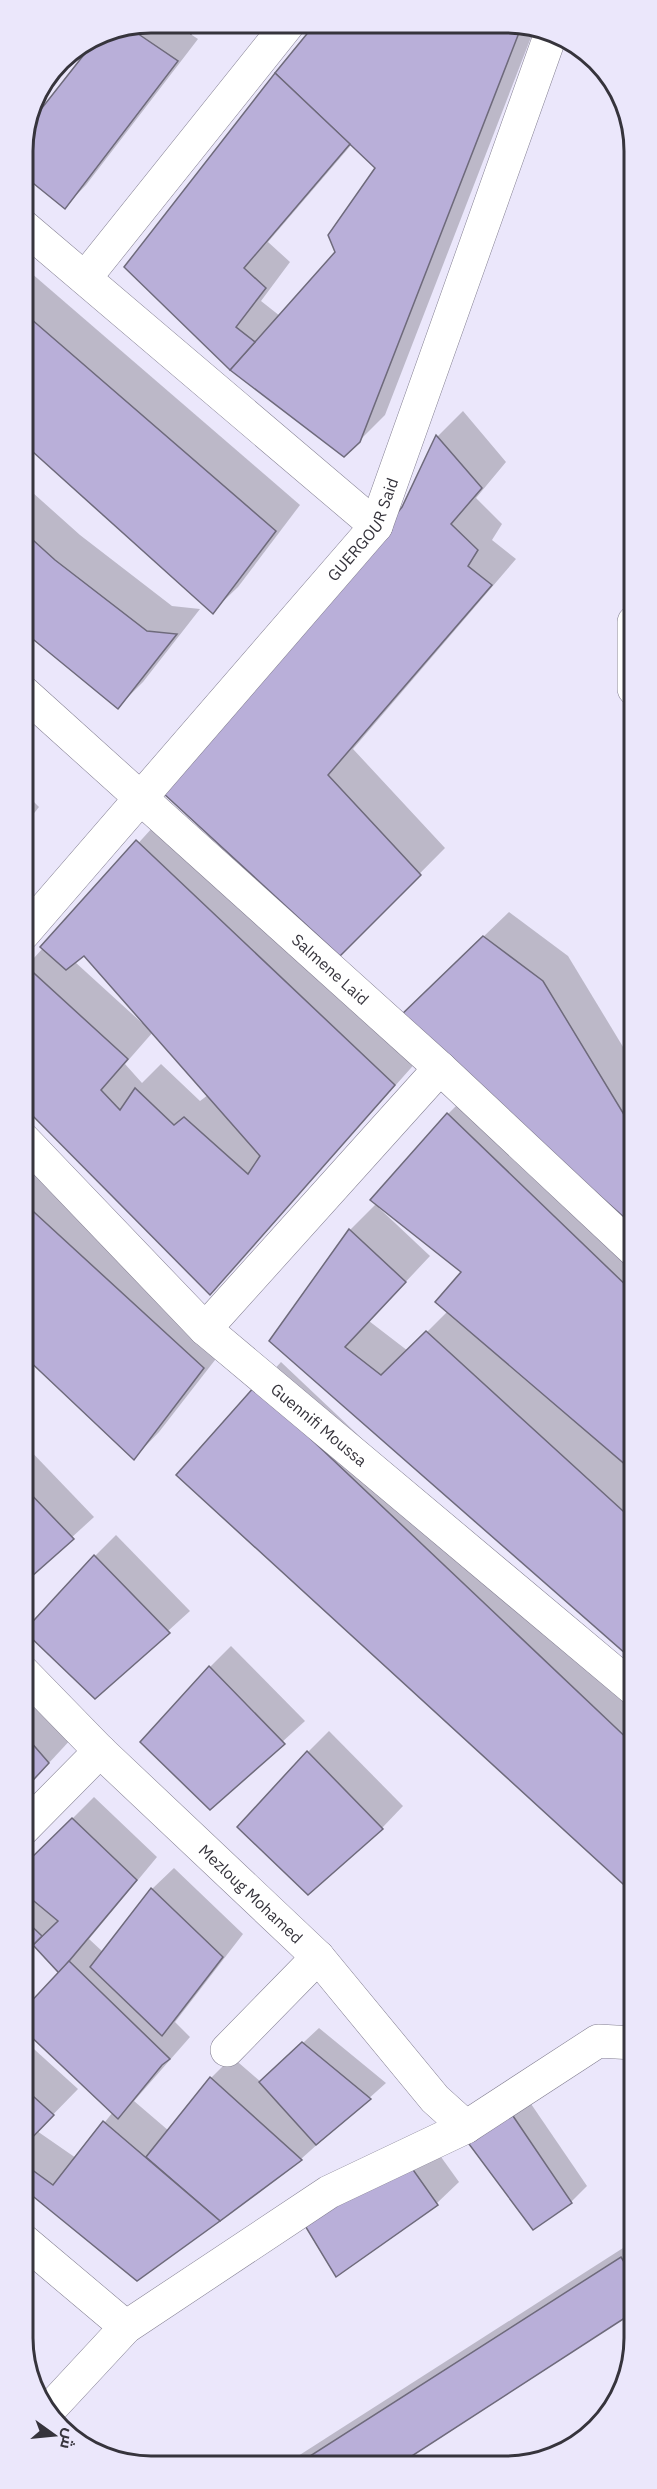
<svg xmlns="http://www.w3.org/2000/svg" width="657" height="2489" viewBox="0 0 657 2489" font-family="'IBM Plex Sans',Cairo,sans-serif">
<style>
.shadow{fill:#0003;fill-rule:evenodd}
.building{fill:#b9afd9;stroke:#6e6a7b;stroke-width:1.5}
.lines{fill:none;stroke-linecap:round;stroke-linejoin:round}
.minor-casing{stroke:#837f91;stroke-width:34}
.minor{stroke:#fff;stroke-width:33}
.labels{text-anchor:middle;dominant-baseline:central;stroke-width:5;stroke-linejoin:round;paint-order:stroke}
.street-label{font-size:16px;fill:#36343c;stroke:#ebe7fb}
.rim{fill:none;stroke:#36343c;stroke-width:3}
</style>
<rect width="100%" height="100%" fill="#ebe7fb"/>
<g class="shadow">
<path d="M151 22 174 23 185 30 180 23H200L189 33 198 39 86 185 65 207 23 173V143L26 131 104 32Z"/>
<path d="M317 24 531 25 535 27 385 415 359 441 126 267ZM352 144 377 168 337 252 280 316 261 301 290 262 268 242Z"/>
<path d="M23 266 300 505 238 587 212 612 23 441Z"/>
<path d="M463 411 506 462 476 498 502 524 492 540 516 559 353 749 445 848 340 954 165 793 403 507 438 436Z"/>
<path d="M23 484 80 535 172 606 200 609 143 682 118 707 23 629Z"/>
<path d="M23 791 39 807 23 827Z"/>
<path d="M163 816 419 1059 210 1293 23 970ZM84 954 143 1021 142 1023 75 962ZM153 1032 208 1095 200 1101 161 1064 142 1083 125 1064Z"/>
<path d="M509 912 568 956 634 1065V1224L425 993Z"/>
<path d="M473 1089 634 1244V1659L271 1341 350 1230 377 1203 448 1114ZM381 1207 463 1272 448 1311 408 1351 369 1321 430 1256 379 1208Z"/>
<path d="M23 1153 229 1342 159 1432 134 1458 23 1352Z"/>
<path d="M281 1362 634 1696V1892L178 1475Z"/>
<path d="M23 1443 94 1517 23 1582Z"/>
<path d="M116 1535 190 1611 95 1697V1556Z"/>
<path d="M231 1646 305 1721 210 1808V1667Z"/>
<path d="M23 1679 73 1737 23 1791Z"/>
<path d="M329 1731 403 1806 382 1828 308 1752Z"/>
<path d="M94 1797 157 1857 89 1939 103 1952 152 1889 174 1868 243 1934 175 2022 190 2037 134 2101 169 2131 211 2078 232 2057 261 2082 319 2028 386 2083 301 2159 137 2279 24 2188V2040L78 2089 37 2131 76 2158 113 2112 24 2028V2011L61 1972 34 1943 23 1953V1868Z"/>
<path d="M527 2098 587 2186 571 2202 468 2140Z"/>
<path d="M426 2136 459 2182 437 2203 336 2275Z"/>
<path d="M634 2241V2310L395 2465H284Z"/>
</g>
<g class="building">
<path d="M178 23H199L191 34Z"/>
<path d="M315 24 522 25 360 442 344 457 230 370 335 252 328 235 375 168 275 73Z"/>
<path d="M128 27 178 61 65 209 23 175V143L27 127 101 33Z"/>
<path d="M275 73 350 144 244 268 266 288 236 327 255 342 230 370 124 267Z"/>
<path d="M23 312 276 531 213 614 23 443Z"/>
<path d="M436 435 482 488 451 524 478 550 468 566 492 585 328 775 421 875 340 956 163 793 331 599 402 507Z"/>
<path d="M23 531 55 560 147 631 177 634 118 709 23 631Z"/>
<path d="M136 840 395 1085 210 1295 23 1106V968L25 965 128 1059 101 1090 120 1110 135 1088 174 1125 184 1117 248 1174 260 1156 84 956 66 970 40 947Z"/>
<path d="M483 936 543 981 634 1131V1226L398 1018Z"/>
<path d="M447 1113 634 1293V1472L435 1302 461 1272 370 1200Z"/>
<path d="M23 1202 204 1368 134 1460 23 1355Z"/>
<path d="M349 1229 406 1282 345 1347 381 1375 426 1331 634 1521V1661L269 1341Z"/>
<path d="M255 1386 634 1745V1894L176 1475Z"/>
<path d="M23 1486 74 1539 23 1584Z"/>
<path d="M94 1555 170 1633 95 1699 24 1631Z"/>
<path d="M209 1666 285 1744 210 1810 140 1742Z"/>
<path d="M23 1733 49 1763 23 1791Z"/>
<path d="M307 1751 383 1829 308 1895 237 1827Z"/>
<path d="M72 1818 137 1880 59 1973 33 1945 58 1921 23 1892V1866Z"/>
<path d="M151 1888 223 1957 162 2036 90 1967Z"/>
<path d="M23 1918 42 1936 23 1955Z"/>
<path d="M69 1961 170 2059 162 2065 118 2119 24 2030V2009Z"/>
<path d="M302 2042 371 2099 316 2145 259 2082Z"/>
<path d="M210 2077 302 2160 220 2221 146 2157Z"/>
<path d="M24 2088 54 2115 24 2146Z"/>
<path d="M511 2113 572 2203 533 2230 466 2140Z"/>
<path d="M103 2121 220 2221 137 2281 24 2189V2164L53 2185Z"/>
<path d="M404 2157 438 2205 336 2277 304 2224Z"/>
<path d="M621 2257 634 2278V2312L398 2465H296Z"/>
</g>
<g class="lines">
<g class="minor-casing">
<g id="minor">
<path d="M23 226 376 526"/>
<path d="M85 278 289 23"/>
<path d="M634 622V689"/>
<path id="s1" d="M23 692 440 1068 634 1250"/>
<path id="s2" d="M23 934 376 526 550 36"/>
<path id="s3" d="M23 1139 205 1329 634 1689"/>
<path d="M205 1329 440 1068"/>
<path id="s4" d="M23 1672 100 1751 318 1957 435 2099 466 2127"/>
<path d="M23 1829 100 1751"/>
<path d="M227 2050 318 1957"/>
<path d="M24 2241 126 2327"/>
<path d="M49 2410 126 2327 329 2192 466 2127 598 2041 634 2043"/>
</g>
</g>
<use href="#minor" class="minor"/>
</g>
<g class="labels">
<g class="street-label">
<text stroke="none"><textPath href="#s2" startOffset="530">GUERGOUR Said</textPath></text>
<text stroke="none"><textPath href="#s1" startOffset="414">Salmene Laid</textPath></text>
<text stroke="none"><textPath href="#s3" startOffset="412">Guennifi Moussa</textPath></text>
<text stroke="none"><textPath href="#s4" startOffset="318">Mezloug Mohamed</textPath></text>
</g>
</g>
<path d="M0 0H657V2489H0ZM151 33H506A118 118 0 0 1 624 151V2338A118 118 0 0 1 506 2456H151A118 118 0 0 1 33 2338V151A118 118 0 0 1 151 33Z" fill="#ebe7fb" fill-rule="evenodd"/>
<path class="rim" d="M151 33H506A118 118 0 0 1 624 151V2338A118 118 0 0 1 506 2456H151A118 118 0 0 1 33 2338V151A118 118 0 0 1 151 33Z"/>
<g transform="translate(54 2435) rotate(105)" stroke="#ebe7fb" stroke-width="4.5" paint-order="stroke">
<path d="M0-4.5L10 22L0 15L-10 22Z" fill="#36343c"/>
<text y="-9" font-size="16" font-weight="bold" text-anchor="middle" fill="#36343c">ش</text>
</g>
</svg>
